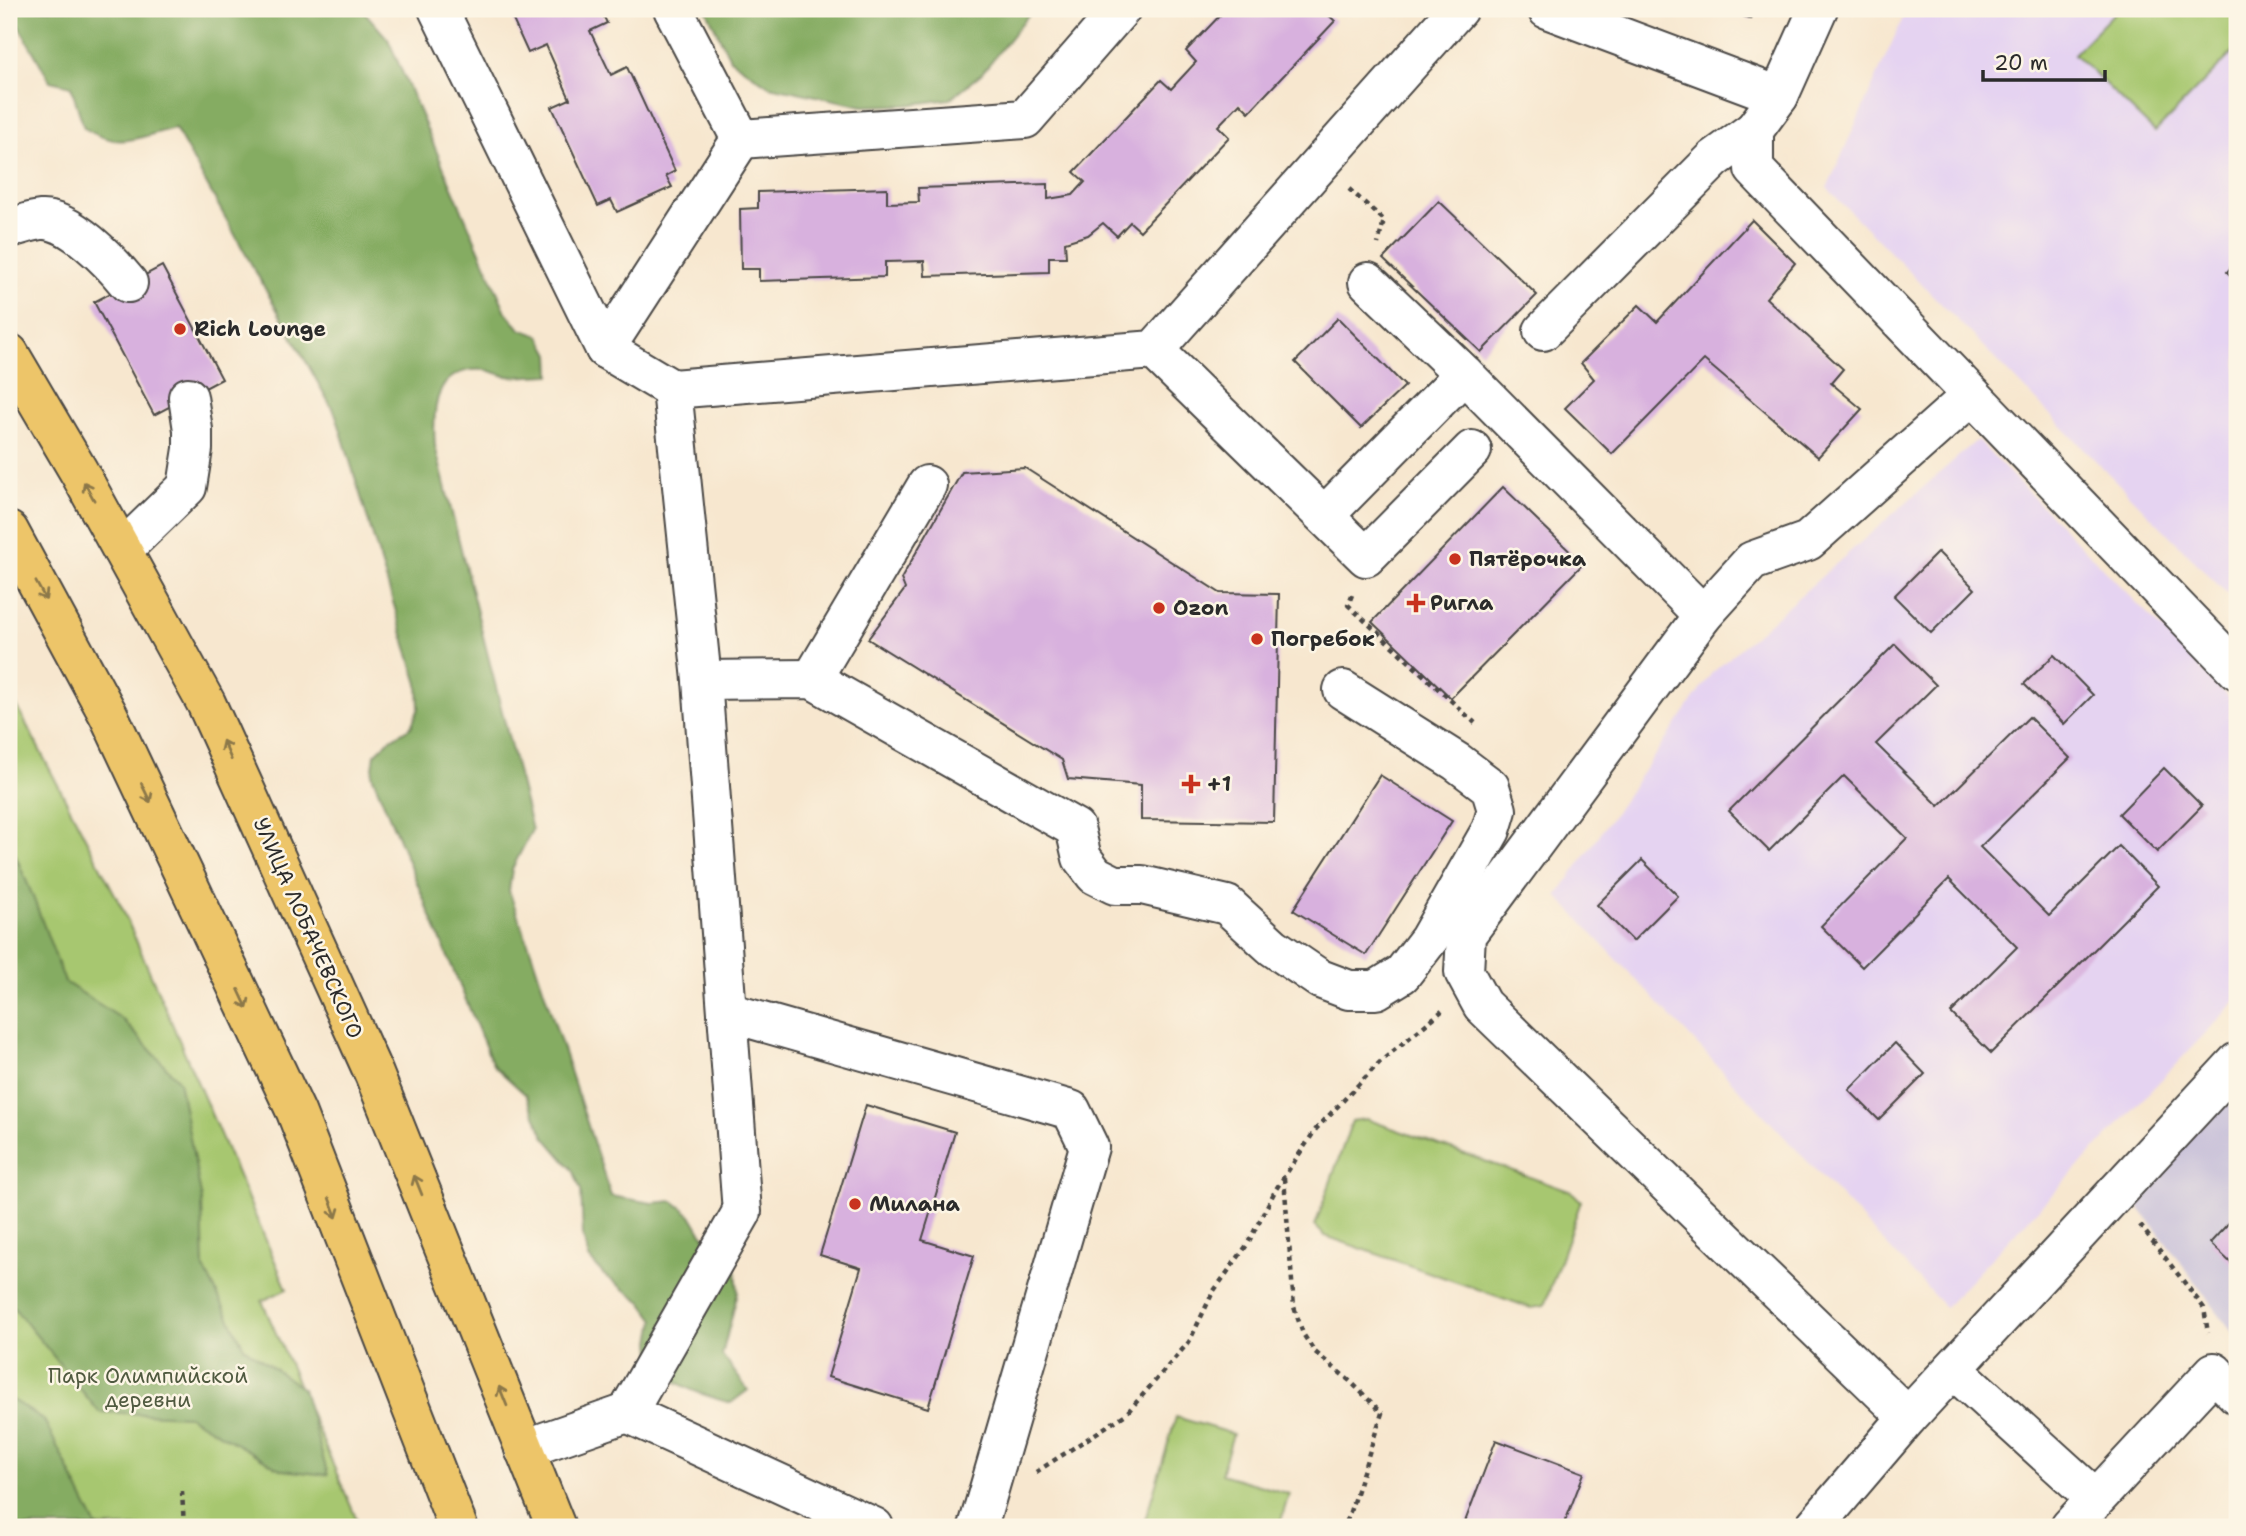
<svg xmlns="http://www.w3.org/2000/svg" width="2246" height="1536" viewBox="0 0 2246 1536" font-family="'Shantell Sans',sans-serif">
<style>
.built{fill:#e5d3f1}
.industrial{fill:#c7c0d9}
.green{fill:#a7c770;stroke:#69794e;stroke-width:2}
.forest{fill:#85ac62;stroke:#586c46;stroke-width:2}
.building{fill:#d8b1de}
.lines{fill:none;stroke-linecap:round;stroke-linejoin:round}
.minor-casing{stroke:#4a4744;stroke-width:42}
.major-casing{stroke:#4a4744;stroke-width:42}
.path{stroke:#4a4744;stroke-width:4.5;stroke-dasharray:5 5;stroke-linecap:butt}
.minor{stroke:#fff;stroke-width:38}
.major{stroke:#edc569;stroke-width:38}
.oneway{stroke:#8c784a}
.poi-dot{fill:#c8321e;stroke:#fcf5e5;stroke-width:2.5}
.labels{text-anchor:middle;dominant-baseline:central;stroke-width:5;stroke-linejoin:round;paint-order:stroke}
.poi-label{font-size:21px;font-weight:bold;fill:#2b2b2b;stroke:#fcf5e5;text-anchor:start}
.street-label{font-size:21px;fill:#2b2b2b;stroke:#fcf5e5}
.park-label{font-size:21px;fill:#505a40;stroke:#fcf5e5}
</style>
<rect width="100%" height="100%" fill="#fcf5e5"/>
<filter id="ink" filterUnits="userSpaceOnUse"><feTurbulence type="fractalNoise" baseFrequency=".0143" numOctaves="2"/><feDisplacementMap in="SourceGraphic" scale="14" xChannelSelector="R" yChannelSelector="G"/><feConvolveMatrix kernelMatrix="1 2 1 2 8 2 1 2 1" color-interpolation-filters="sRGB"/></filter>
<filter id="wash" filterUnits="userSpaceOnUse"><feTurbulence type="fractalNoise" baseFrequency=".00686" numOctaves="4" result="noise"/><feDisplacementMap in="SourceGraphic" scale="28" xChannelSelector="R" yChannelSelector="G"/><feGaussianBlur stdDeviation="1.57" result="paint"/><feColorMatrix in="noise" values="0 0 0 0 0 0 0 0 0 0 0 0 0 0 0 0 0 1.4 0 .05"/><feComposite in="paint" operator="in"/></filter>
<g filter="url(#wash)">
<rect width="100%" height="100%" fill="#f7e7cf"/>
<g class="built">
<path d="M1907 9H2237V604L1827 188Z"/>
<path d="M1977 440 2237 705V1000L1945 1307 1557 896 1711 674Z"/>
</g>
<path class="industrial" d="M2237 1085V1338L2133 1199Z"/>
<g class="green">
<path d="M2118 9H2237V48L2155 132 2074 54Z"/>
<path d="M9 691 122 908 287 1289 262 1301 360 1527H9Z"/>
<path d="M1366 1119 1572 1192 1581 1201 1544 1306 1531 1308 1325 1236 1315 1226 1352 1121Z"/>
<path d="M1176 1417 1233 1434 1221 1474 1289 1494 1279 1527H1143Z"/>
</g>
<g class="forest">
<path d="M9 9H362L388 39 506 312 520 329 540 336 550 354 551 375C537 375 520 378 507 376 500 375 493 371 485 370 435 366 432 407 435 446L532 830 512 869 509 891 531 951 611 1196 652 1203 673 1201 691 1215 701 1232 736 1271 738 1292 722 1355 748 1390 731 1403C698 1394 677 1387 653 1363L651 1341 655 1320 642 1302 604 1275 589 1258 583 1236 581 1190 573 1170 544 1136 526 1095 493 1065 372 775 375 754 391 739 411 727 419 708 418 684 336 415 175 128C136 137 121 151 84 128L71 86 50 81Z"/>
<path d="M706 9H1033L982 73 950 99 906 105 863 106 769 86 730 59Z"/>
<path d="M9 840 32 894 65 982 122 1019 179 1081 202 1200 204 1268 244 1347 303 1389 328 1475 282 1470 188 1416 99 1412 9 1302Z"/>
<path d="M9 1398 44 1420 97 1527H9Z"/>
</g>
<g id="blocks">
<g class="building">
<path d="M508 9H600L607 23 590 31 611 75 627 67 675 171 666 176 672 187 617 212 611 200 598 206 552 107 570 99 546 45 528 53Z"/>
<path d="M1226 9H1327L1324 11 1335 21 1249 112 1240 103 1218 126 1229 137 1140 231 1130 222 1117 236 1103 223 1088 235 1065 242 1066 257H1049V272L925 276 924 261 885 262V277L759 281V269H741L740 209 758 208V192L887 188V203L919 202 918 188 1048 184V199L1073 195 1085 182 1074 172 1161 80 1171 89 1196 62 1186 51Z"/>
<path d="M1723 9H1755L1751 19Z"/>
<path d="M1439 201 1537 295 1481 352 1383 259Z"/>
<path d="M1752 220 1795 263 1766 298 1843 369 1831 383 1862 409 1818 457 1704 360 1612 454 1565 408 1594 379 1581 363 1639 305 1657 322Z"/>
<path d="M2237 260V282L2227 272Z"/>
<path d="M162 266 222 379 154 415 94 302Z"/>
<path d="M1338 318 1405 386 1361 428 1295 362Z"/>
<path d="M1025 468 1220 593 1279 594 1274 822 1141 820V785L1068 779 1062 760 868 639 905 589 901 579 962 472Z"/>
<path d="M1503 487 1583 564 1451 698 1372 622Z"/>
<path d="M1938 552 1975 589 1931 633 1894 596Z"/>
<path d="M1895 644 1936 685 1876 744 1939 806 2029 717 2070 758 1980 847 2049 916 2119 846 2158 886 1991 1053 1951 1013 2017 947 1949 879 1862 967 1821 926 1907 838 1844 776 1769 851 1729 811Z"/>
<path d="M2054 655 2093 695 2064 724 2024 684Z"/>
<path d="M2164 768 2202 806 2157 852 2119 814Z"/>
<path d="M1380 775 1452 821 1366 955 1293 910Z"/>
<path d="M1642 860 1678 896 1633 941 1597 905Z"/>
<path d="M1895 1043 1925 1074 1879 1120 1849 1090Z"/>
<path d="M866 1105 955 1132 922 1240 974 1256 928 1408 828 1377 861 1268 820 1255Z"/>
<path d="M2237 1214V1269L2210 1243Z"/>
<path d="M1496 1440 1584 1473 1563 1527H1463Z"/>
</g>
</g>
</g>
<g filter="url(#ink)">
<use href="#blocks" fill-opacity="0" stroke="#4a4744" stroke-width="2"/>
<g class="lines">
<g class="minor-casing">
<g id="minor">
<path d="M438 9 605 349 672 389"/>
<path d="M673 9 741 139 1025 119 1121 9"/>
<path d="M1547 9 1779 96 1818 9"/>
<path d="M1779 96 1754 130V169L2237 670"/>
<path d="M9 228C19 226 30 221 41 220 70 218 111 262 128 283"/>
<path d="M1368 282 1464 374 1703 615 1752 561 1808 541 1972 395"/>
<path d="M1543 331 1714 159 1754 130"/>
<path d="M605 349 741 139"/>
<path d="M1154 350 1366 557 1472 450"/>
<path d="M1325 515 1464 374"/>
<path d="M122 550 187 487 193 449V430L188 397"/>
<path d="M1703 615 1466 935 1464 972 1482 1005 1908 1417"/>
<path d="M812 679 927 485"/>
<path d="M702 680 812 679 1075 828 1082 858 1095 875 1115 885H1142L1227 905 1273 947 1320 979 1349 990H1376L1402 974 1429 939 1491 830 1497 810 1490 787 1457 762 1343 690"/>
<path d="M727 1012 1071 1110 1089 1147 978 1527"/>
<path d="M1953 1369 2095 1498"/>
<path d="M627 1413 874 1527"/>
<path d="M524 1449 627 1413 742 1212 702 680 672 389 1154 350 1458 9"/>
<path d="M1814 1527 1908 1417 2237 1062"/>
<path d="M2070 1527 2214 1372 2237 1395"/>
</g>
</g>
<g class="major-casing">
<g id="major">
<path d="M9 353 79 472 206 703 374 1074 556 1527"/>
<path d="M9 531 109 716 296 1112 458 1527"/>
</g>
</g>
<g class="path">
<path d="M1349 189 1384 220 1378 244"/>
<path d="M1352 595 1348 605 1475 723"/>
<path d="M1284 1178 1294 1307 1303 1334 1315 1352 1351 1382 1382 1413 1345 1527"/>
<path d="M2140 1225 2204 1308 2208 1333"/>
<path d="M1036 1472 1126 1414 1189 1342 1213 1292 1247 1245 1276 1189 1316 1129 1380 1062 1442 1011"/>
<path d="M182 1491 184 1527"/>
</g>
<use href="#minor" class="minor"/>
<use href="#major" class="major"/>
</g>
<defs><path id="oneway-shaft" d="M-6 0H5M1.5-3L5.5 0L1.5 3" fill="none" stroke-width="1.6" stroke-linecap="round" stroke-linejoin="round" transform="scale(1.75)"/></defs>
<g class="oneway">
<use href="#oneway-shaft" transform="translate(89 491) rotate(-119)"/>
<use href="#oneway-shaft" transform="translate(41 591) rotate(61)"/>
<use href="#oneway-shaft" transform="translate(227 750) rotate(-114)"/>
<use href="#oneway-shaft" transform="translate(146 793) rotate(64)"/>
<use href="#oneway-shaft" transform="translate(243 999) rotate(65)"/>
<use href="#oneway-shaft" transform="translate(418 1185) rotate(-112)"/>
<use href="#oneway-shaft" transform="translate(333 1208) rotate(69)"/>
<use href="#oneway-shaft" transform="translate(503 1396) rotate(-112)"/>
</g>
</g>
<g class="poi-dot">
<circle cx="180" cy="329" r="7"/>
<circle cx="1455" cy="559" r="7"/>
<path d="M1412.5 592.5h7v7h7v7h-7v7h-7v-7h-7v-7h7z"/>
<circle cx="1159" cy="608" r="7"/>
<circle cx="1257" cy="639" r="7"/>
<path d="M1187.5 773.5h7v7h7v7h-7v7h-7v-7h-7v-7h7z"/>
<circle cx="855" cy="1204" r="7"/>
</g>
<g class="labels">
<g class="poi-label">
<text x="194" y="329">Rich Lounge</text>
<text x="1469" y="559">Пятёрочка</text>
<text x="1430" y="603">Ригла</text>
<text x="1173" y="608">Ozon</text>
<text x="1271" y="639">Погребок</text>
<text x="1207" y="784">+1</text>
<text x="869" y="1204">Милана</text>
</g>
<g class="street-label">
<text transform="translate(308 928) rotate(66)">УЛИЦА ЛОБАЧЕВСКОГО</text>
</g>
<g class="park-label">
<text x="148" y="1376">Парк Олимпийской<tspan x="148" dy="24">деревни</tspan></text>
</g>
</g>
<rect width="2246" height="1536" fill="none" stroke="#fcf5e5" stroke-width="35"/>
<path d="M1983 70v10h122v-10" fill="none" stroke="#2b2b2b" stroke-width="3.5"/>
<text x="1994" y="70" font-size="21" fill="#2b2b2b" stroke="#fcf5e5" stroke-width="5" paint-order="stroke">20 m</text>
</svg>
